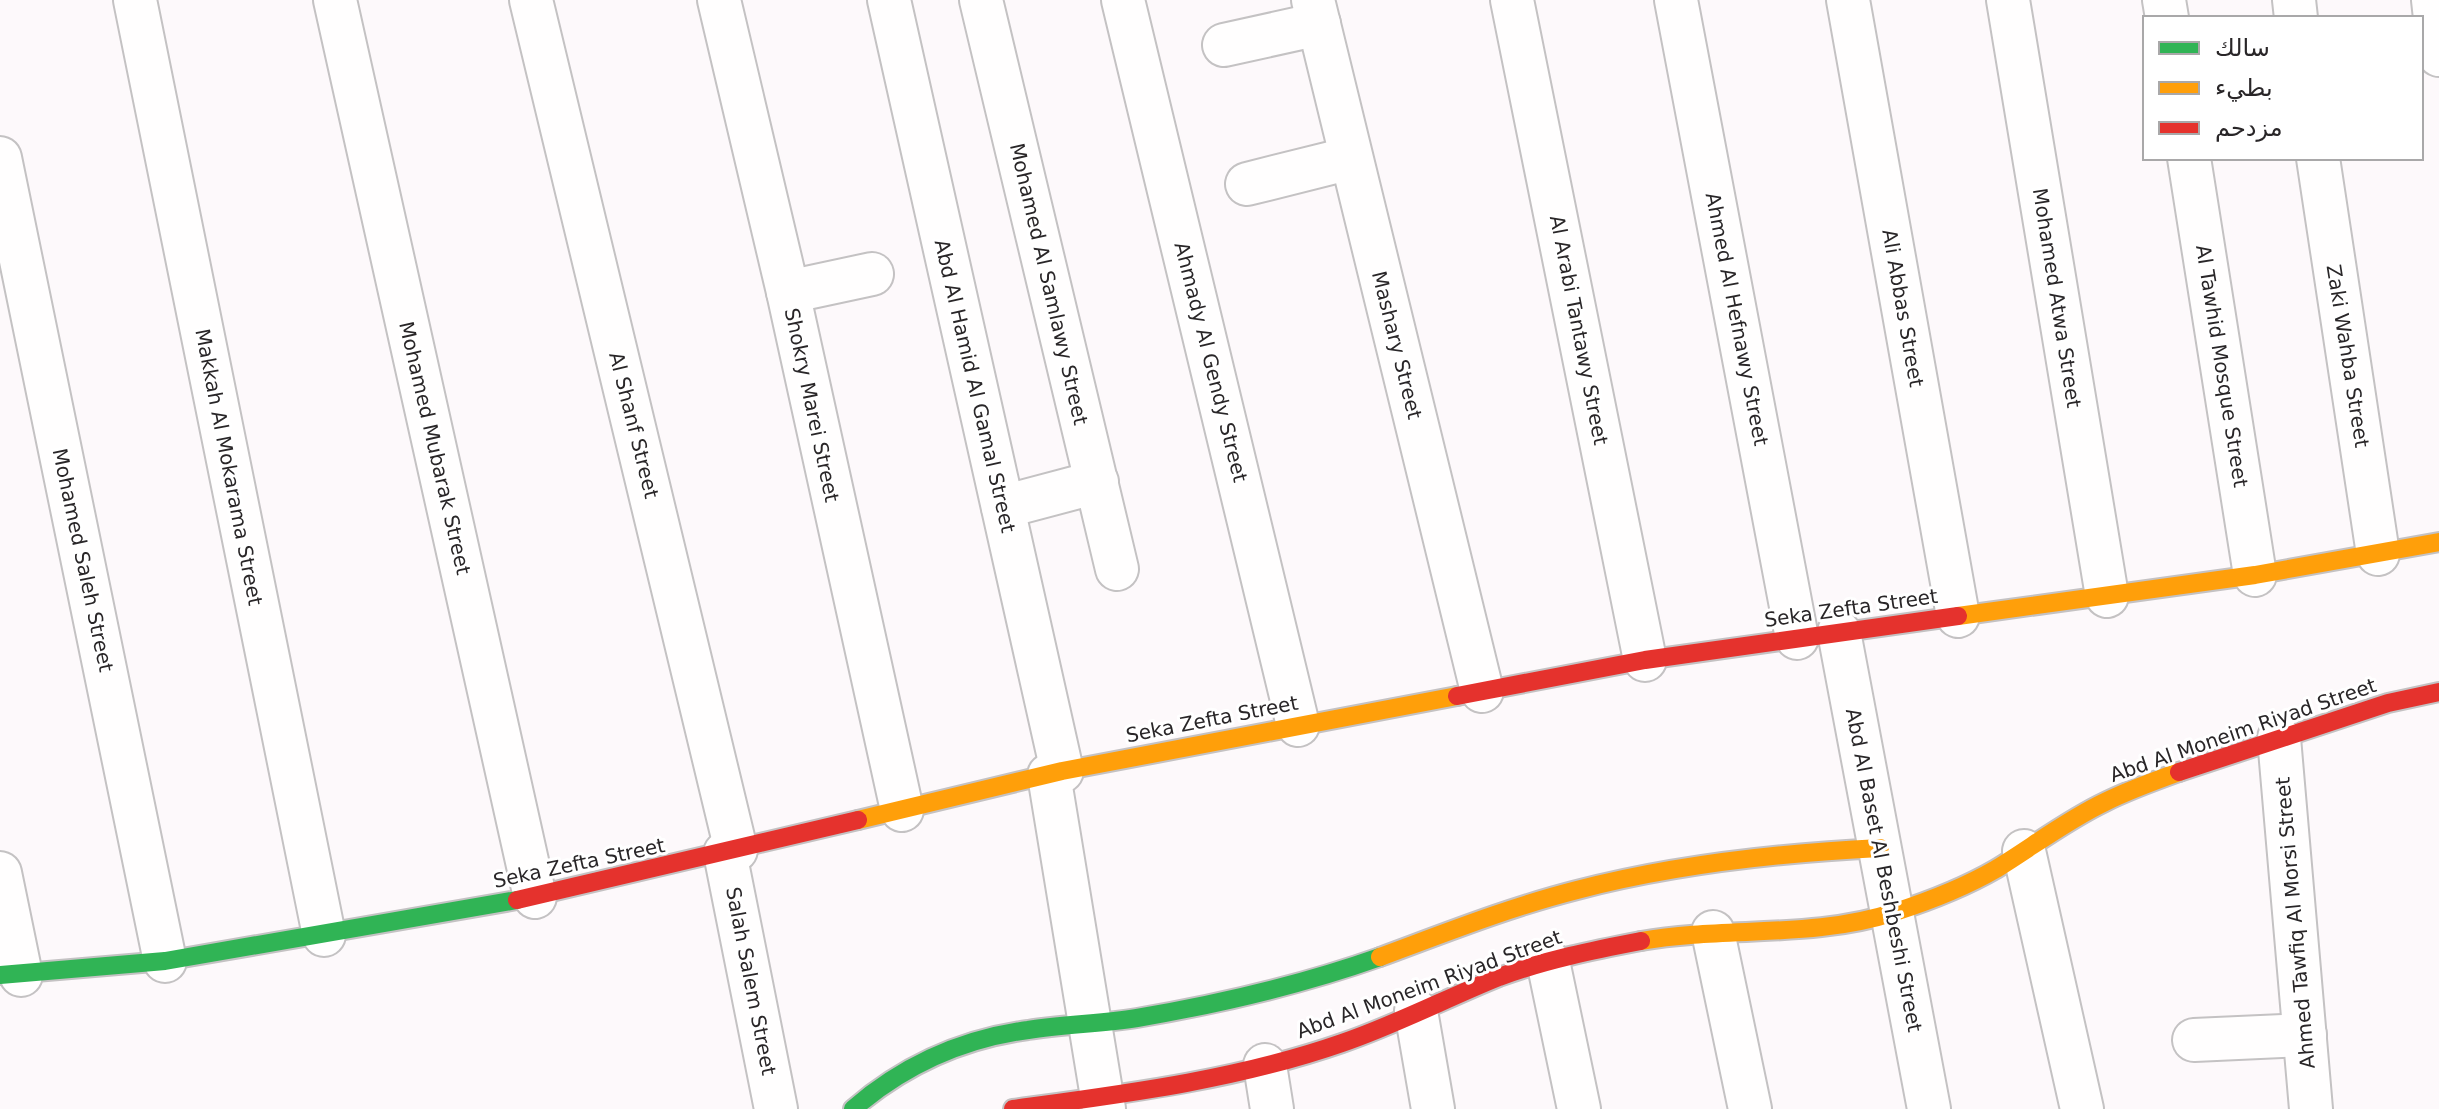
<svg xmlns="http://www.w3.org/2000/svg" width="2439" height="1109" viewBox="0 0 2439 1109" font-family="'DejaVu Sans',Cairo,sans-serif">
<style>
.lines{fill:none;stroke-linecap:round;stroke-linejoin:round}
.street-casing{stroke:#c4c2c3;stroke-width:46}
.fast-casing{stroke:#c4c2c3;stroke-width:22}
.slow-casing{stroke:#c4c2c3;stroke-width:22}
.jam-casing{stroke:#c4c2c3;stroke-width:22}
.street{stroke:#fffefe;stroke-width:42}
.fast{stroke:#30b455;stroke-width:18}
.slow{stroke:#ff9f0a;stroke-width:18}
.jam{stroke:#e5322d;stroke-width:18}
.labels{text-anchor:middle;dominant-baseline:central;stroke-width:6;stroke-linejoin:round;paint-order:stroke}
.street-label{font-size:20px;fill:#292628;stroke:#fff}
</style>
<rect width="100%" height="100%" fill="#fdf9fb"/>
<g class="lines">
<g class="street-casing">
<g id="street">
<path d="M135 0 324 935"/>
<path d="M335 0 535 897"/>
<path d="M531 0 736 850"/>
<path d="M719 0 788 292 902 810"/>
<path d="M889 0 1062 771"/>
<path d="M981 0 1117 569"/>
<path d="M1123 0 1298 725"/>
<path d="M1313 0 1482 691"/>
<path d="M1512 0 1645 660"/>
<path d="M1676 0 1797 638"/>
<path d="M1848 0 1958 616"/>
<path d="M2008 0 2107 596"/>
<path d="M2164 0 2167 18"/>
<path d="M2294 0 2296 18"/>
<path d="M2433 0 2439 55"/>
<path d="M1224 45 1319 24"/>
<path d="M0 158 165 961"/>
<path d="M2189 158 2255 575"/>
<path d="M2318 158 2378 554"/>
<path d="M1247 184 1351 158"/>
<path d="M788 292 872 274"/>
<path d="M1003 507 1097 482"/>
<path d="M1839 632 1929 1109"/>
<path d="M2279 738 2311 1109"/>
<path d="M1049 775 1104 1109"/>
<path d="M2024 851 2082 1109"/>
<path d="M725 853 776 1109"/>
<path d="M0 873 21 975"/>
<path d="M1713 932 1750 1109"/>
<path d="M1548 961 1579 1109"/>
<path d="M1416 1011 1433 1109"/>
<path d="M2194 1040 2305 1035"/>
<path d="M1265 1065 1272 1109"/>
</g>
</g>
<g class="fast-casing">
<g id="fast">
<path d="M0 975 165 961 517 900"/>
<path d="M853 1109C904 1065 961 1039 1028 1030 1064 1024 1101 1024 1137 1018 1219 1004 1301 985 1380 957"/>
</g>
</g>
<g class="slow-casing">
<g id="slow">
<path d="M1958 616 2255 575 2439 542"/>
<path d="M858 820 1062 771 1457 696"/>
<path d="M1641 941C1725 926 1813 939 1895 912 1929 901 1965 887 1996 869 2032 847 2067 820 2105 802 2129 790 2154 781 2179 772"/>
<path d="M1380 957C1445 933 1510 907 1577 890 1676 864 1778 853 1880 848"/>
</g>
</g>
<g class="jam-casing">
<g id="jam">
<path d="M1457 696 1645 660 1958 616"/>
<path d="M2179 772 2388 703 2439 692"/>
<path d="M517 900 858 820"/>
<path d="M1013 1109C1123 1094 1236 1080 1342 1043 1395 1025 1447 998 1499 977 1545 960 1594 950 1641 941"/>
</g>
</g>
<use href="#street" class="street"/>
<use href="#fast" class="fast"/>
<use href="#slow" class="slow"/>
<use href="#jam" class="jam"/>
</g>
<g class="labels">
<g class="street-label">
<text transform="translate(1049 284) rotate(77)">Mohamed Al Samlawy Street</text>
<text transform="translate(2057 298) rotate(81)">Mohamed Atwa Street</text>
<text transform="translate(1903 308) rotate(80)">Ali Abbas Street</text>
<text transform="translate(1737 319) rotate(79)">Ahmed Al Hefnawy Street</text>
<text transform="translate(1579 330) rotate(79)">Al Arabi Tantawy Street</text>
<text transform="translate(1397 345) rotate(76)">Mashary Street</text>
<text transform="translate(2348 356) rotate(81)">Zaki Wahba Street</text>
<text transform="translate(1211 362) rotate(76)">Ahmady Al Gendy Street</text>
<text transform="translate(2222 366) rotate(81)">Al Tawhid Mosque Street</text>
<text transform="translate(975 386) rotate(77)">Abd Al Hamid Al Gamal Street</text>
<text transform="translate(812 405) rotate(78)">Shokry Marei Street</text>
<text transform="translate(634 425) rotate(76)">Al Shanf Street</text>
<text transform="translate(435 448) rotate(77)">Mohamed Mubarak Street</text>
<text transform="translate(229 467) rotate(79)">Makkah Al Mokarama Street</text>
<text transform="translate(83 560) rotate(78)">Mohamed Saleh Street</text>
<text transform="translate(1851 608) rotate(-8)">Seka Zefta Street</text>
<text transform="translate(1212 719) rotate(-11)">Seka Zefta Street</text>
<text transform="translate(2243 730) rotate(-19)">Abd Al Moneim Riyad Street</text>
<text transform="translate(579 863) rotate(-12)">Seka Zefta Street</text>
<text transform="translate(1884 870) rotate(79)">Abd Al Baset Al Beshbeshi Street</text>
<text transform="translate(2295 923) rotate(-95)">Ahmed Tawfiq Al Morsi Street</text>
<text transform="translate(751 981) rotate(79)">Salah Salem Street</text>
<text transform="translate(1429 984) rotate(-20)">Abd Al Moneim Riyad Street</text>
</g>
</g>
<rect x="2143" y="16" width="280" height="144" fill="#ffffff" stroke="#a9a8a9" stroke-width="2"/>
<rect x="2159" y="42" width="40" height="12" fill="#30b455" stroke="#a9a8a9" stroke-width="2"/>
<text x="2215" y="56" font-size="24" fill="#292628">سالك</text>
<rect x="2159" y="82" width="40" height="12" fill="#ff9f0a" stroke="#a9a8a9" stroke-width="2"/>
<text x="2215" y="96" font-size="24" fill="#292628">بطيء</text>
<rect x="2159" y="122" width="40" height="12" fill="#e5322d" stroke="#a9a8a9" stroke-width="2"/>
<text x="2215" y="136" font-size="24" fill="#292628">مزدحم</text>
</svg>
